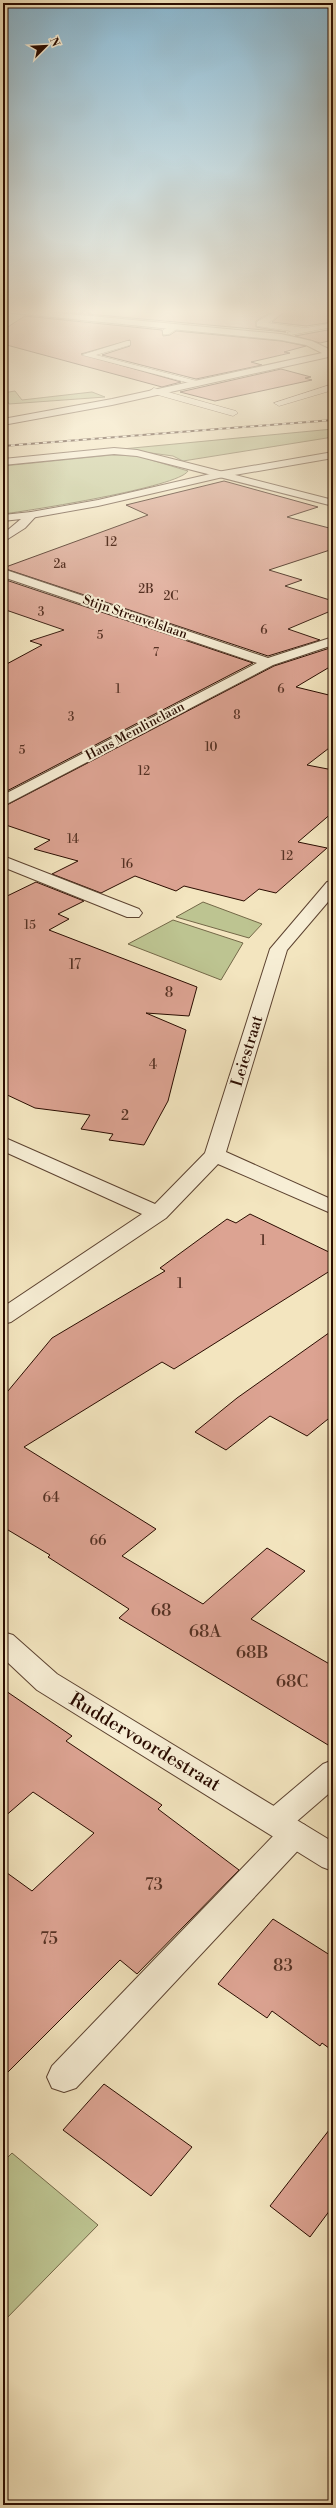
<svg xmlns="http://www.w3.org/2000/svg" width="336" height="2508" viewBox="0 0 336 2508" font-family="'Libre Bodoni',serif">
<style>
.green{fill:#bdc491;stroke:#746848}
.building{fill:#dca392;stroke:#2a0c00}
.lines{fill:none;stroke-linecap:round;stroke-linejoin:round}
.service-casing{stroke:#5c4230;stroke-width:1}
.minor-casing{stroke:#5c4230;stroke-width:2}
.tertiary-casing{stroke:#5c4230;stroke-width:2}
.service{fill:#f7eed5;fill-rule:evenodd}
.minor{fill:#f7eed5;fill-rule:evenodd}
.tertiary{fill:#f7eed5;fill-rule:evenodd}
.rail-casing{stroke:#2a0c00;stroke-width:2}
.rail{stroke:#f7eed5;stroke-width:1.5;stroke-dasharray:4;stroke-linecap:butt}
.labels{text-anchor:middle;dominant-baseline:central;stroke-width:4;stroke-linejoin:round;paint-order:stroke}
.far-number-label{font-size:12px;fill:#563224}
.far-street-label{font-size:13px;fill:#2a0c00;stroke:#f7eed5}
.number-label{font-size:14px;fill:#563224}
.street-label{font-size:16px;fill:#2a0c00;stroke:#f7eed5}
.near-number-label{font-size:17px;fill:#563224}
.near-street-label{font-size:19px;fill:#2a0c00;stroke:#f7eed5}
</style>
<rect width="100%" height="100%" fill="#f3e5bf"/>
<filter id="stains"><feTurbulence type="fractalNoise" baseFrequency=".005" numOctaves="4"/><feColorMatrix values="0 0 0 0 .2 0 0 0 0 .09 0 0 0 0 .02 0 0 0 .5 -.17"/></filter>
<radialGradient id="worn" r=".72"><stop offset=".6" stop-color="#630" stop-opacity="0"/><stop offset="1" stop-color="#630" stop-opacity=".3"/></radialGradient>
<g class="green">
<path d="M15 391 22 400 92 392 105 397 9 404 3 393Z"/>
<path d="M333 429V437L183 461 173 456 122 449Z"/>
<path d="M112 455 138 456 188 471C179 487 28 511 3 514V466Z"/>
<path d="M203 902 262 924 249 938 176 917Z"/>
<path d="M173 920 243 943 221 980 128 944Z"/>
<path d="M12 2153 98 2225 3 2322V2162Z"/>
</g>
<g class="building">
<path d="M54 311H273L256 321V327L286 332Z"/>
<path d="M286 311H333V322L306 326 272 322Z"/>
<path d="M25 316 162 330 163 336 170 335 176 331 281 341 306 346 284 352 290 353 251 362 262 365 196 379 102 355 130 346V340L81 354 181 382 162 387 3 344V330Z"/>
<path d="M333 329V340L320 343 295 336Z"/>
<path d="M281 369 311 377 305 378 312 380 215 401 180 392Z"/>
<path d="M224 481 318 507 287 517 333 529V549L269 570 302 580 285 586 333 601V610L288 629 320 640 268 656 3 568 148 515 126 505Z"/>
<path d="M3 579 253 663 3 793V666L42 645 30 641 64 630 3 609Z"/>
<path d="M333 647V665L296 687 333 696V745L307 765 333 770V812L298 842 327 848 276 893 259 889 244 901 184 886 176 891 135 876 101 893 52 874 78 861 34 849 50 840 3 824V807L274 666Z"/>
<path d="M36 882 84 901 58 914 69 919 49 930 197 987 189 1016 146 1013 186 1030 168 1101 144 1145 109 1140 113 1134 81 1129 90 1115 35 1108 3 1093V898Z"/>
<path d="M250 1214 333 1254V1269L174 1369 162 1362 24 1447 156 1529 122 1556 203 1604 267 1548 305 1571 251 1619 333 1666V1748L119 1618 129 1609 48 1557 50 1555 3 1527V1397L52 1338 165 1271 160 1268 227 1219 236 1223Z"/>
<path d="M333 1330V1415L307 1436 270 1416 226 1450 195 1432 237 1398Z"/>
<path d="M3 1689 72 1736 66 1741 162 1805 158 1809 239 1870 137 1974 120 1960 3 2077V1870L32 1891 94 1833 33 1792 3 1818Z"/>
<path d="M273 1919 333 1957V2051L322 2043 320 2046 272 2011 267 2018 218 1984Z"/>
<path d="M104 2084 192 2147 151 2196 63 2130Z"/>
<path d="M333 2125V2206L310 2237 270 2206Z"/>
</g>
<g class="lines">
<g class="service-casing">
<g id="service">
<path d="M276 311H285L268 323 306 328 333 323V327L291 335 287 333 291 331 257 326V322Z"/>
<path d="M173 325 180 327 169 334H163V330Z"/>
<path d="M127 341H130V345L96 355 201 382 197 385 82 355Z"/>
<path d="M333 384V390L279 406 274 403Z"/>
<path d="M154 388 236 411 238 413 233 416 151 393 150 391Z"/>
</g>
</g>
<g class="minor-casing">
<g id="minor">
<path d="M8 311H38L281 334 312 341 333 351V356L112 405 3 425V419L112 399 322 353 306 345 281 340 12 313Z"/>
<path d="M114 448 137 450 333 500V506L137 456 114 454 3 465V459Z"/>
<path d="M31 512 37 515 25 528 3 542V534L21 519 3 521V515Z"/>
<path d="M3 569 268 658 333 637V645L273 665 3 806V795L257 663 3 577Z"/>
<path d="M3 856 139 909 142 913 139 917H127L3 867Z"/>
<path d="M333 881V896L287 950 226 1152 333 1200V1214L218 1164 166 1218 11 1322 3 1324V1307L142 1214 3 1151V1137L155 1204 205 1153 270 949 327 882Z"/>
<path d="M333 1760V1790L296 1822 305 1825 309 1834 305 1843 76 2088 64 2092 52 2088 47 2077 52 2066 275 1834 265 1831 261 1822 265 1813 323 1764Z"/>
</g>
</g>
<g class="tertiary-casing">
<g id="tertiary">
<path d="M333 452V458L223 477 98 506 31 518 25 515 31 512 98 500 223 471Z"/>
<path d="M3 1632 13 1635 57 1674 333 1842V1871L322 1867 37 1690 3 1658Z"/>
</g>
</g>
<use href="#service" class="service"/>
<use href="#minor" class="minor"/>
<use href="#tertiary" class="tertiary"/>
<g class="rail-casing">
<path id="rail" d="M3 446 333 420"/>
</g>
<use href="#rail" class="rail"/>
</g>
<linearGradient id="sky" x2="0" y2="1"><stop stop-color="#89b8d2"/><stop offset="0.47" stop-color="#faf3e2"/><stop offset="1" stop-color="#faf3e2" stop-opacity="0"/></linearGradient>
<rect width="336" height="662" fill="url(#sky)"/>
<g class="labels">
<g class="far-number-label">
<text x="111" y="542">12</text>
<text x="60" y="564">2a</text>
<text x="146" y="589">2B</text>
<text x="171" y="596">2C</text>
<text x="41" y="612">3</text>
<text x="264" y="630">6</text>
<text x="100" y="635">5</text>
<text x="156" y="652">7</text>
<text x="118" y="689">1</text>
<text x="281" y="689">6</text>
<text x="237" y="715">8</text>
<text x="71" y="717">3</text>
<text x="211" y="747">10</text>
<text x="22" y="750">5</text>
<text x="144" y="771">12</text>
<text x="73" y="839">14</text>
<text x="287" y="856">12</text>
<text x="127" y="864">16</text>
<text x="30" y="925">15</text>
</g>
<g class="far-street-label">
<text transform="translate(135 617) rotate(19)">Stijn Streuvelslaan</text>
<text transform="translate(135 731) rotate(-28)">Hans Memlinclaan</text>
</g>
<g class="number-label">
<text x="75" y="965">17</text>
<text x="169" y="993">8</text>
<text x="153" y="1065">4</text>
<text x="125" y="1116">2</text>
<text x="263" y="1241">1</text>
<text x="180" y="1284">1</text>
<text x="51" y="1498">64</text>
<text x="98" y="1541">66</text>
</g>
<g class="street-label">
<text transform="translate(247 1051) rotate(-73)">Leiestraat</text>
</g>
<g class="near-number-label">
<text x="161" y="1611">68</text>
<text x="205" y="1632">68A</text>
<text x="252" y="1653">68B</text>
<text x="292" y="1682">68C</text>
<text x="154" y="1885">73</text>
<text x="49" y="1939">75</text>
<text x="283" y="1966">83</text>
</g>
<g class="near-street-label">
<text transform="translate(145 1742) rotate(31)">Ruddervoordestraat</text>
</g>
</g>
<rect width="336" height="2508" fill="none" stroke="#f3e5bf" stroke-width="16"/>
<rect x="4" y="4" width="328" height="2500" fill="none" stroke="#2a0c00" stroke-width="2"/>
<rect x="8" y="8" width="320" height="2492" fill="none" stroke="#2a0c00"/>
<g transform="translate(46 46) rotate(66)" stroke="#f7eed5" stroke-width="3" paint-order="stroke">
<path d="M0-3L7 15L0 10L-7 15Z" fill="#2a0c00"/>
<text y="-6" font-size="11" font-weight="bold" text-anchor="middle" fill="#2a0c00">N</text>
</g>
<rect width="100%" height="100%" filter="url(#stains)"/>
<rect width="100%" height="100%" fill="url(#worn)"/>
</svg>
